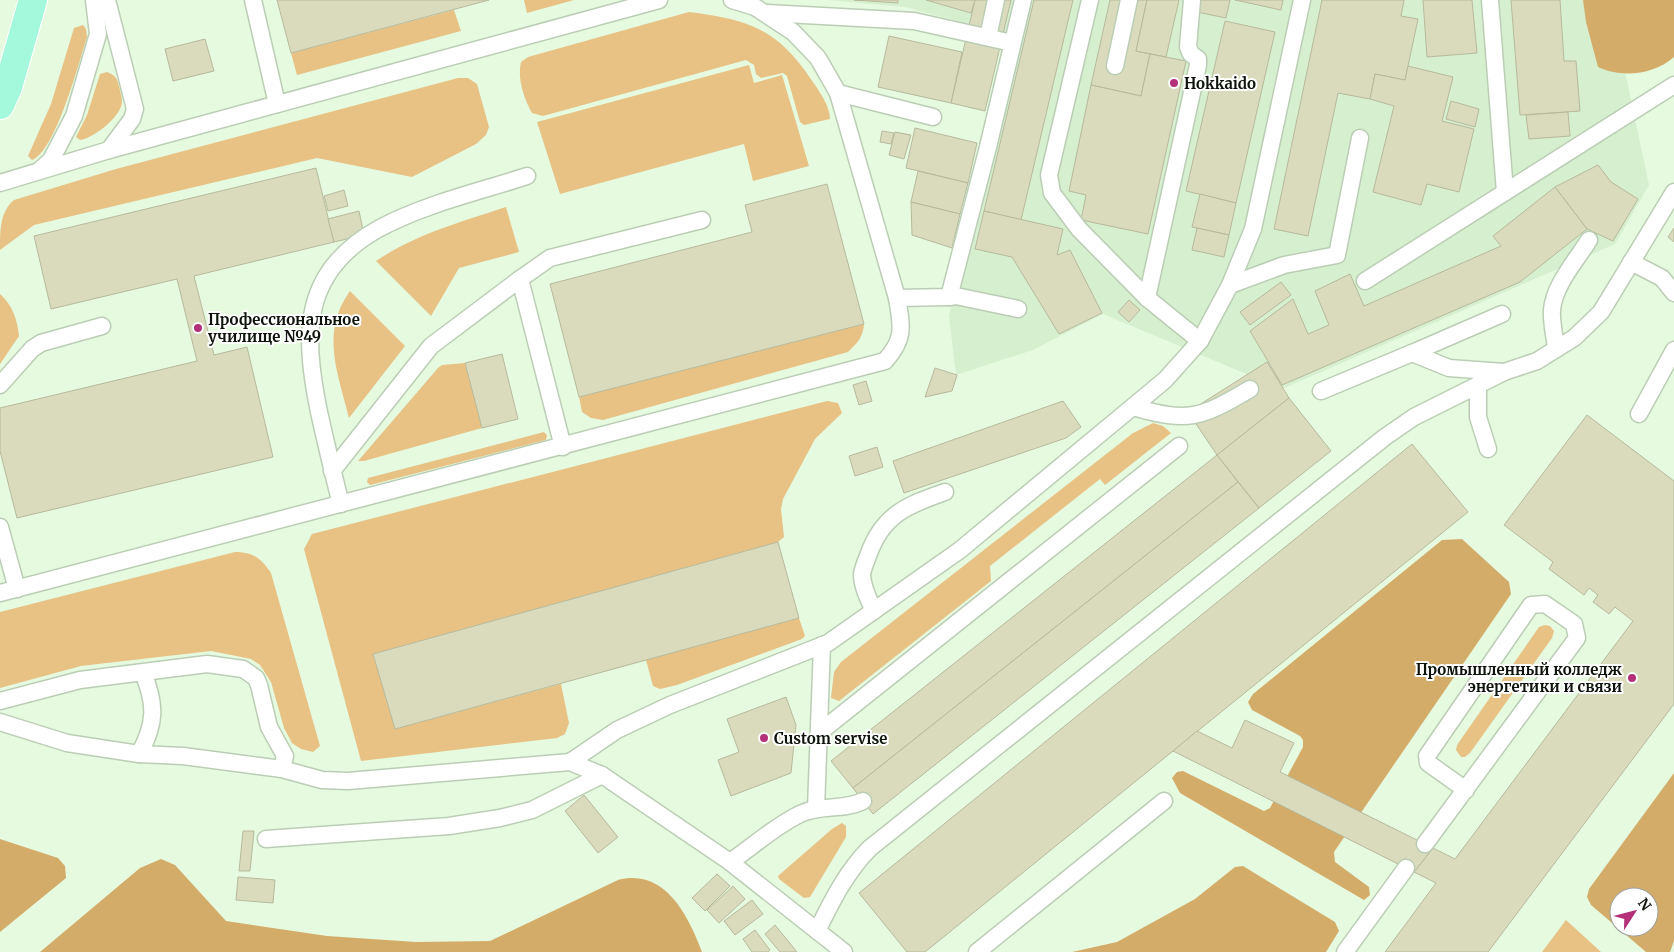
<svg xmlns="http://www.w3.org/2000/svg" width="1674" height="952" viewBox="0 0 1674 952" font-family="Merriweather,serif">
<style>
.built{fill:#d6efcf}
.green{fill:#e7c284}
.forest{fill:#d4ac69;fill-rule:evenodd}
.building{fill:#dadbbd;stroke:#b7b99b}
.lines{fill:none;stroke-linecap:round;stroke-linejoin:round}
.service-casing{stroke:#bbceb5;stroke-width:19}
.primary-casing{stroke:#fff;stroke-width:30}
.service{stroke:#fff;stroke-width:16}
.primary{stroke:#a4f8dc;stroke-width:28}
.poi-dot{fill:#b43078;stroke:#fff;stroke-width:2}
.labels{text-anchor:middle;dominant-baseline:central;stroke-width:4;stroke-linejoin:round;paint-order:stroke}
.poi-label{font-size:15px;font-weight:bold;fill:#0d140b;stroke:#fff;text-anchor:start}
</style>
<rect width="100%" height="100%" fill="#e6fae0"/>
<path class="built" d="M827 0H1610L1649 185 1615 244 1282 389 1103 314 1033 350 956 375 949 316 1014 36 905 7Z"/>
<g class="green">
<path d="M524 0H574L527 13Z"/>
<path d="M454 10 461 31 297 75 291 53Z"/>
<path d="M689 12C752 20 779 30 815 85 821 94 830 107 830 119L804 125 800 122 787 76 783 73 761 78 756 74 754 65 746 60 543 116 532 113C524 99 517 78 521 62L528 57Z"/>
<path d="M83 25 86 29 87 37C79 62 56 151 32 160L28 156 51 104 74 28Z"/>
<path d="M749 65 754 83 782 75 809 166 753 181 744 144 560 194 537 122Z"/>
<path d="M107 72C115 75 117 78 119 86 120 91 122 97 122 102 121 117 94 138 80 140L76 137 87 115 100 74Z"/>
<path d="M458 78H468L477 84 489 127 486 135 476 144 412 177 317 158 34 225 0 250C0 230 0 212 14 200L116 169Z"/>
<path d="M506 207 519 252 459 268 431 316 376 261C416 234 461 222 506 207Z"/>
<path d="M350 291 405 346 349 418C338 373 320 332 350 291Z"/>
<path d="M0 294C13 306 17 319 19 336L0 364Z"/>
<path d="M864 324C863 338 857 343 848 352L603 420 591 418 582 412 579 397Z"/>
<path d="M465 363 482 428 364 461H358L438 368 442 365Z"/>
<path d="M827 401 838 403 842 413 815 439 783 499 781 509 784 537 778 542 373 654 395 729 561 684 569 723 565 734 557 738 361 761 304 549 312 534Z"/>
<path d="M1153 423 1163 426 1171 433 1105 485 1100 479 990 566 991 581 839 701 831 698 834 672 841 662 1133 433Z"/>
<path d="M544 432 547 435 546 440 370 485 367 482 368 478Z"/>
<path d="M235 552C253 552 261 558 271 573L320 746 313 752 301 749 292 743 284 728 271 682 260 665 251 659 211 651 81 666 0 688V612Z"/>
<path d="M799 618 805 636 802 639 677 685 660 689 653 686 646 660Z"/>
<path d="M1545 625 1550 626 1554 631 1552 638 1470 753 1465 757H1461L1456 750 1457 745 1539 627Z"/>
<path d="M842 823 846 826V837L810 897 804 898 779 879 778 876 832 829Z"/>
<path d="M1566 920 1601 952H1542Z"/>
</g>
<g class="forest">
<path d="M1583 0H1674V57C1654 75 1621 78 1598 67L1586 22Z"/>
<path d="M1462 539 1509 582 1511 594 1334 852 1335 862 1369 887 1370 895 1364 900 1180 793 1172 778 1177 772 1183 771 1264 811 1270 808 1303 747V740L1300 736 1252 710 1248 702 1253 694 1442 540Z"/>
<path d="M1674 773V941L1670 952H1646L1591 905 1587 897 1589 889ZM1619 897H1649V927H1619Z"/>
<path d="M0 839 58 858 65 866 66 878 0 932Z"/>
<path d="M161 859 175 865 226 921 327 936 416 942 490 941 618 880C665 868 688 915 702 952H40L140 868Z"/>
<path d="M1243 866 1335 922 1339 931 1326 952H1072L1117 942 1195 899 1235 867Z"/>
</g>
<g class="building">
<path d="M277 0H489L291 53Z"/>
<path d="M854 0H898V3Z"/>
<path d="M926 0H975L971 13Z"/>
<path d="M975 0H1011L985 111 951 103Z"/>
<path d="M1034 0H1073L1021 220 984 211Z"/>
<path d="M1110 0H1147L1136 51 1150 54 1141 96 1091 85Z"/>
<path d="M1147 0H1179L1166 57 1136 51Z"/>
<path d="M1199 0H1230L1226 18 1197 12Z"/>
<path d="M1235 0H1283L1281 10Z"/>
<path d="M1322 0H1404L1401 16 1418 19 1405 80 1375 74 1370 99 1338 93 1308 236 1274 229Z"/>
<path d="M1423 0H1472L1477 53 1427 57Z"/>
<path d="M1511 0H1560L1564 61H1576L1580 111 1520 115Z"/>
<path d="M1225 21 1275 32 1236 203 1186 191Z"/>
<path d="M889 36 962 52 951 103 878 87Z"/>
<path d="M205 39 214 71 173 81 165 49Z"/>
<path d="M1150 54 1186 61 1148 234 1081 220 1086 195 1069 191 1091 85 1141 96Z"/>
<path d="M1408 66 1453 77 1442 121 1474 129 1459 192 1427 184 1421 205 1373 192 1394 106 1370 99 1375 74 1405 80Z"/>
<path d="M1451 101 1479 109 1475 127 1446 119Z"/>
<path d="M1568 112 1570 136 1529 139 1526 115Z"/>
<path d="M915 128 977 143 968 183 906 168Z"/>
<path d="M882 131 894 133 891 144 880 142Z"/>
<path d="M895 132 911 135 904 159 889 155Z"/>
<path d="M1598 165 1611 182 1638 199 1613 241 1587 229 1555 187Z"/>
<path d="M316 168 334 242 194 276 214 355 247 347 273 457 17 518 0 451V408L197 361 177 279 51 309 34 236Z"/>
<path d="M918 171 968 183 960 214 911 202Z"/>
<path d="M827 184 864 324 579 397 550 284 752 232 745 205Z"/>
<path d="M1555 187 1587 229 1520 282 1282 385 1250 331 1293 299 1308 334 1329 325 1315 291 1350 274 1364 306 1501 246 1493 236Z"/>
<path d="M344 190 348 206 328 211 324 196Z"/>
<path d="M1200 194 1236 203 1229 235 1192 227Z"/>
<path d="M911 202 960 214 952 248 912 235Z"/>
<path d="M359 211 364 235 334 242 328 219Z"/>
<path d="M984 211 1063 229 1057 255 1070 250 1102 313 1059 334 1012 257 975 249Z"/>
<path d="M1197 228 1229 235 1224 257 1192 250Z"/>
<path d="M1674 228V242L1668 237Z"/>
<path d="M1281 282 1291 295 1250 325 1240 312Z"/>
<path d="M1129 300 1140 310 1129 322 1118 312Z"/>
<path d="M502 354 518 419 482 428 465 363Z"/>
<path d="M1267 362 1289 398 1217 455 1188 412Z"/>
<path d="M935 368 957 375 952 391 925 397Z"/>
<path d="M866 381 872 401 859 405 853 385Z"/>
<path d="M1289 398 1331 451 1259 508 1217 455Z"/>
<path d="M1063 401 1081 427 1066 438 904 493 893 461Z"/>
<path d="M1587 415 1674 481V704L1488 952H1385L1436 883 1414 872 1433 848 1455 859 1633 621 1615 607 1609 614 1593 602 1598 595 1589 588 1584 595 1549 569 1553 562 1504 525Z"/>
<path d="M1412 444 1468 512 925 952H907L859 893Z"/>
<path d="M877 447 883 467 855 476 849 456Z"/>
<path d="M1217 455 1238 482 853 788 831 761Z"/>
<path d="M1238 482 1259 508 873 814 853 788Z"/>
<path d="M778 542 799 618 395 729 373 654Z"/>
<path d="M786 697 796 725 791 773 731 796 718 760 739 752 727 719Z"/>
<path d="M1245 720 1294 743 1280 772 1433 848 1414 872 1173 751 1197 731 1232 748Z"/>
<path d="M584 795 618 837 598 853 565 811Z"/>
<path d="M243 831H254L250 871H239Z"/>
<path d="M717 874 730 886 705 911 692 898Z"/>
<path d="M238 877 275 880 273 903 236 900Z"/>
<path d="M733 886 745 899 719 923 707 910Z"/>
<path d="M752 900 763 914 735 935 724 921Z"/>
<path d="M775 925 797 952H780L765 934Z"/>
<path d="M755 930 770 950 768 952H752L743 939Z"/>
</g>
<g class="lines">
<g class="service-casing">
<g id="service">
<path d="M107 0 135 109 132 119 109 150"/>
<path d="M253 0 277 104"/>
<path d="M732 0 755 7 793 32 818 58 838 93 897 298"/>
<path d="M1090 0 1049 175 1052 193 1079 229 1147 298 1200 341"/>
<path d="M1490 0 1505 192"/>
<path d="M767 13 914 21 1012 43"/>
<path d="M988 37 996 0"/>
<path d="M1115 66 1129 0"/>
<path d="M838 93 933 117"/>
<path d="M39 171 51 160 74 116 98 34 94 0"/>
<path d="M0 183 109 150 659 0"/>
<path d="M1631 262 1662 278 1674 293"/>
<path d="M1365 281 1674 85"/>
<path d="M1230 285 1284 265 1337 255 1360 138"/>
<path d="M949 297 956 296 1018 309"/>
<path d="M1147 298 1198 65V59L1191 54 1188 47 1192 0"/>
<path d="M1556 349C1555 337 1551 322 1552 310 1554 285 1576 261 1589 240"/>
<path d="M1412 353 1502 314"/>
<path d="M0 385 32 349 41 343 102 326"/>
<path d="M1478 385V417L1488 449"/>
<path d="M1321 391 1412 353 1449 368 1504 372 1537 361 1556 349 1574 338 1601 312 1674 192"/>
<path d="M1133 407C1189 423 1201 418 1250 389"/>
<path d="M1639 414 1674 350"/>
<path d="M563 447 520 279 550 258 702 220"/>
<path d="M332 471 431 346 520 279"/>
<path d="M341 504C333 474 326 443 319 412 303 334 301 271 380 228 425 204 478 192 527 176"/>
<path d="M0 527 17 589"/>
<path d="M0 593 885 361C905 339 902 327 897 298L949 297 988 147 1023 0"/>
<path d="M874 611C869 600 862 587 862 574 863 568 866 561 868 556 882 515 907 505 945 492"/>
<path d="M0 701 80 680 207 664 243 669 256 678 259 685 269 727 285 756 282 769"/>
<path d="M0 722 67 743 139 754C156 724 156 704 143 673"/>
<path d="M820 732 1179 446"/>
<path d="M139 754 183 756 282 769 322 780 348 781 570 762 602 775 730 862 844 952"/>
<path d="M570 762 617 730 670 705 828 643 960 550 1165 380 1200 341 1230 285 1253 229 1302 0"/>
<path d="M816 809 822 645"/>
<path d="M266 839 449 826 500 818 532 810 602 775"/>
<path d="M1425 844 1577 638 1574 624 1545 604 1531 605 1427 756 1428 763 1466 790"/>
<path d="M730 862C752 847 775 826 800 814 820 804 843 811 863 801"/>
<path d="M817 931C832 901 846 872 870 848L1385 437 1414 417 1504 372"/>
<path d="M977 952 1164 801"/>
<path d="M1345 952 1406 868"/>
</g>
</g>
<g class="primary-casing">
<path id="primary" d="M0 105 8 87 33 0"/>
</g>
<use href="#service" class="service"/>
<use href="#primary" class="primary"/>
</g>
<g class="poi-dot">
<circle cx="1174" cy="83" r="5"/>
<circle cx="198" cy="328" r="5"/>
<circle cx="1632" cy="678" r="5"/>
<circle cx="764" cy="738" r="5"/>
</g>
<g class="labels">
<g class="poi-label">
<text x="1184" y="83">Hokkaido</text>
<text x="208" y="319">Профессиональное<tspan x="208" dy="17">училище №49</tspan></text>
<text x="1622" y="669" text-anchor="end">Промышленный колледж<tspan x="1622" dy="17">энергетики и связи</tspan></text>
<text x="774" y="738">Custom servise</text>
</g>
</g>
<g transform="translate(1634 912) rotate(54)"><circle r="24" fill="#ffffff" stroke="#9ea19d"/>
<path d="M0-4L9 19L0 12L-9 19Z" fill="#b43078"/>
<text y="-8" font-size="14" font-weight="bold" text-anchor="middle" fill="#0d140b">N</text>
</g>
</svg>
